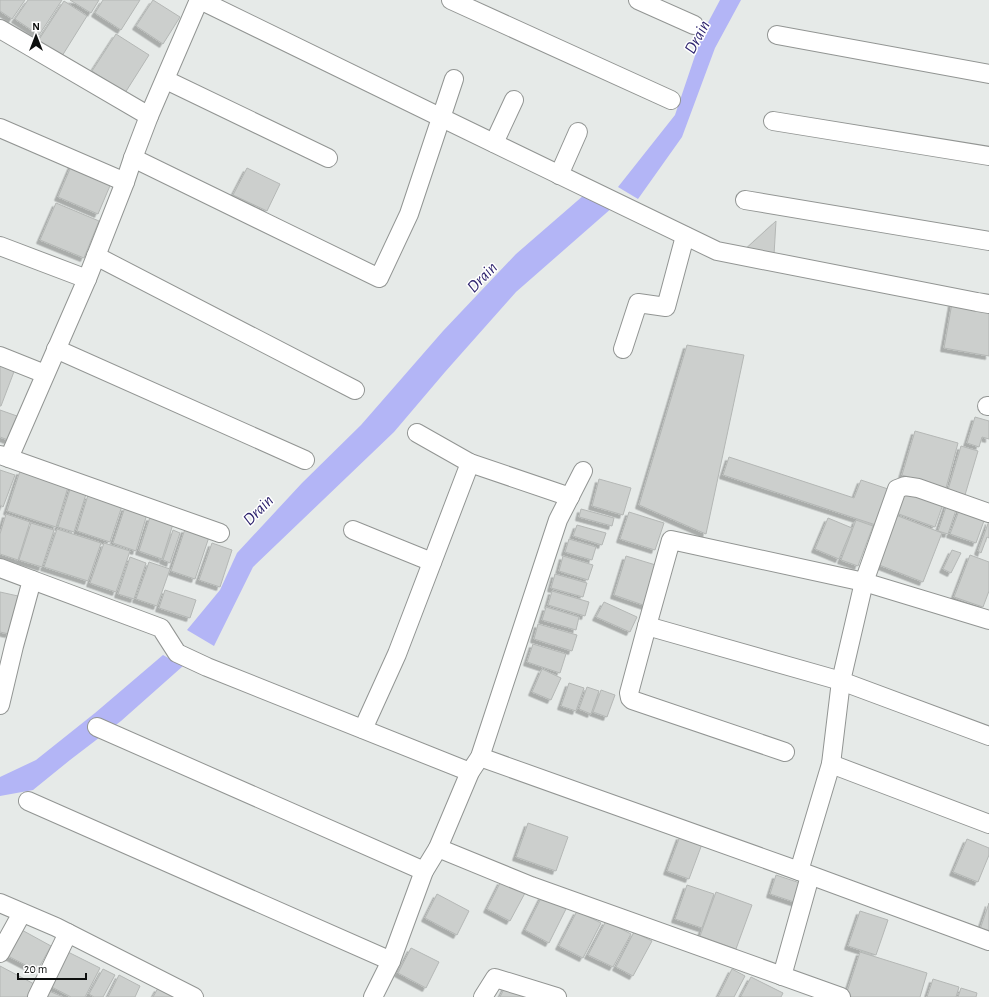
<svg xmlns="http://www.w3.org/2000/svg" width="989" height="997" viewBox="0 0 989 997" font-family="'Alegreya Sans',sans-serif">
<style>
.water{fill:#b3b5f6}
.building{fill:#cccfcd;stroke:#b4b7b5;filter:url(#shadow)}
.lines{fill:none;stroke-linecap:round;stroke-linejoin:round}
.minor-casing{stroke:#929593;stroke-width:20}
.minor{stroke:#fff;stroke-width:18}
.labels{text-anchor:middle;dominant-baseline:central;stroke-width:3;stroke-linejoin:round;paint-order:stroke}
.water-label{font-size:17px;font-style:italic;fill:#2e246e;stroke:#fff}
</style>
<defs>
<filter id="shadow"><feDropShadow dx="-3.5" dy="3.5" stdDeviation="0" flood-color="#0004"/></filter>
</defs>
<rect width="100%" height="100%" fill="#e6eae8"/>
<g class="water">
<path d="M720 0H741L715 48 682 137 638 199 618 187 675 115 703 32Z"/>
<path d="M584 195 613 207 516 292 445 372 394 432 253 567 214 646 187 630 220 590 237 553 302 483 361 425 443 331 516 254Z"/>
<path d="M163 655 183 666 121 721 70 760 33 790 0 796V777L36 760 95 713Z"/>
</g>
<g class="building">
<path d="M0 0H25L12 19 0 11Z"/>
<path d="M28 0H62L39 35 15 19Z"/>
<path d="M70 0H99L91 13Z"/>
<path d="M103 0H140L121 30 95 13Z"/>
<path d="M153 0 180 17 163 44 136 26Z"/>
<path d="M64 1 87 16 62 56 38 41Z"/>
<path d="M116 34 149 55 125 93 92 71Z"/>
<path d="M72 164 112 181 98 214 58 197Z"/>
<path d="M247 168 280 184 267 211 233 195Z"/>
<path d="M56 203 99 221 84 258 40 240Z"/>
<path d="M776 221 774 255 742 252Z"/>
<path d="M952 303 989 309V356L944 348Z"/>
<path d="M687 345 744 355 706 534 639 505Z"/>
<path d="M0 363 15 369 1 406H0Z"/>
<path d="M0 410 17 416 8 440 0 437Z"/>
<path d="M975 417 989 421V439L982 437 979 447 967 443Z"/>
<path d="M915 431 958 443 946 488 902 475Z"/>
<path d="M961 446 978 451 965 495 948 490Z"/>
<path d="M729 457 854 498 861 480 891 490 879 526 723 475Z"/>
<path d="M0 470 15 475 3 507 0 505Z"/>
<path d="M20 471 68 487 56 527 7 511Z"/>
<path d="M599 479 631 488 623 515 592 506Z"/>
<path d="M71 486 87 491 74 532 58 527Z"/>
<path d="M904 490 943 504 935 527 896 513Z"/>
<path d="M88 495 122 506 110 542 77 531Z"/>
<path d="M947 504 957 507 948 534 938 531Z"/>
<path d="M125 507 147 514 136 551 113 543Z"/>
<path d="M960 508 985 518 976 543 950 534Z"/>
<path d="M581 509 614 518 612 526 579 517Z"/>
<path d="M629 512 664 523 655 550 620 539Z"/>
<path d="M6 514 30 522 18 560 0 554V534Z"/>
<path d="M893 514 942 533 923 582 874 563Z"/>
<path d="M150 517 173 524 162 559 139 551Z"/>
<path d="M828 518 852 528 839 559 815 549Z"/>
<path d="M856 520 873 526 858 566 841 560Z"/>
<path d="M989 521V538L987 537 981 553 978 551Z"/>
<path d="M31 523 54 530 42 567 19 560Z"/>
<path d="M577 525 606 533 602 545 573 536Z"/>
<path d="M57 529 101 543 88 581 44 567Z"/>
<path d="M185 529 209 537 195 579 171 571Z"/>
<path d="M173 530 180 533 170 563 163 560Z"/>
<path d="M569 539 596 547 592 560 565 552Z"/>
<path d="M104 543 130 551 116 592 90 583Z"/>
<path d="M212 543 232 550 220 587 199 580Z"/>
<path d="M952 550 961 553 951 573 943 569Z"/>
<path d="M970 555 989 562V591L983 607 954 597Z"/>
<path d="M563 556 593 565 588 580 559 571Z"/>
<path d="M626 556 659 566 646 606 614 595Z"/>
<path d="M130 557 146 563 134 599 118 594Z"/>
<path d="M149 562 170 569 157 606 136 599Z"/>
<path d="M555 574 587 583 583 597 551 588Z"/>
<path d="M165 590 196 600 190 618 159 608Z"/>
<path d="M552 591 589 602 585 616 548 605Z"/>
<path d="M0 592 18 596 9 634 0 632Z"/>
<path d="M604 602 637 617 630 632 596 617Z"/>
<path d="M546 607 579 617 576 630 542 620Z"/>
<path d="M538 624 577 635 572 651 534 639Z"/>
<path d="M533 644 566 654 560 673 527 662Z"/>
<path d="M542 669 561 678 551 700 532 692Z"/>
<path d="M569 683 584 688 576 711 561 706Z"/>
<path d="M587 687 599 691 591 714 579 709Z"/>
<path d="M601 690 615 695 607 717 593 712Z"/>
<path d="M528 823 568 837 556 871 516 857Z"/>
<path d="M680 836 702 844 689 879 667 871Z"/>
<path d="M967 839 989 848V855L978 882 953 872Z"/>
<path d="M776 875 803 884 797 903 770 894Z"/>
<path d="M501 881 525 893 510 921 487 909Z"/>
<path d="M687 885 714 894 702 928 675 919Z"/>
<path d="M716 892 752 905 736 949 700 936Z"/>
<path d="M437 894 469 911 457 935 425 918Z"/>
<path d="M542 896 566 909 549 943 525 930Z"/>
<path d="M989 903V939L978 935Z"/>
<path d="M577 911 601 923 583 958 559 946Z"/>
<path d="M860 911 888 920 876 955 848 946Z"/>
<path d="M606 921 631 934 613 967 588 955Z"/>
<path d="M20 929 51 946 37 971 6 955Z"/>
<path d="M634 932 652 941 633 976 616 967Z"/>
<path d="M411 948 439 962 426 988 398 973Z"/>
<path d="M64 950 100 968 85 997H71L46 984Z"/>
<path d="M860 952 927 973 920 997H852L846 995Z"/>
<path d="M0 966 36 985 30 997H0Z"/>
<path d="M103 969 115 975 103 997H94L89 994Z"/>
<path d="M732 969 745 976 734 997H718Z"/>
<path d="M119 975 140 986 135 997H108Z"/>
<path d="M751 977 783 993 781 997H743L741 996Z"/>
<path d="M933 979 959 987 956 997H927Z"/>
<path d="M506 985 528 997H500Z"/>
<path d="M158 988 176 997H153Z"/>
<path d="M961 988 977 993 976 997H958Z"/>
<path d="M49 991 63 997H46Z"/>
</g>
<g class="lines">
<g class="minor-casing">
<g id="minor">
<path d="M200 0 442 118 717 251 977 302 989 304"/>
<path d="M451 0 671 100"/>
<path d="M638 0 694 25"/>
<path d="M0 29 149 116"/>
<path d="M777 35 989 74"/>
<path d="M166 80 328 158"/>
<path d="M773 121 989 156"/>
<path d="M0 128 125 182"/>
<path d="M494 143 514 100"/>
<path d="M133 158 379 278 409 214 454 79"/>
<path d="M559 175 578 132"/>
<path d="M745 200 989 241"/>
<path d="M0 246 87 279"/>
<path d="M96 256 355 390"/>
<path d="M56 349 305 460"/>
<path d="M623 349 638 303 666 307 685 236"/>
<path d="M0 356 45 374"/>
<path d="M987 406H989"/>
<path d="M417 433 470 463 570 497"/>
<path d="M0 455 220 533"/>
<path d="M9 458 87 279 125 182 133 158 149 116 199 0"/>
<path d="M353 530 432 562"/>
<path d="M0 568 161 628 177 653 207 667 470 772"/>
<path d="M647 626 841 681 989 736"/>
<path d="M0 705 14 646 32 580"/>
<path d="M97 727 424 871"/>
<path d="M363 729 397 654 470 463"/>
<path d="M785 752 632 700 630 698 629 693 647 626 671 540 864 582 989 620"/>
<path d="M480 757 799 871 989 941"/>
<path d="M831 764 989 824"/>
<path d="M28 801 391 961"/>
<path d="M438 848 531 886 841 997"/>
<path d="M799 871 831 764 841 681 864 582 897 489 905 486 918 488 989 513"/>
<path d="M0 903 56 927 194 997"/>
<path d="M0 953 22 913"/>
<path d="M782 976 810 876"/>
<path d="M37 997 68 933"/>
<path d="M373 997 391 961 424 871 438 848 470 772 480 757 558 520 583 471"/>
<path d="M483 997 495 978 557 997"/>
</g>
</g>
<use href="#minor" class="minor"/>
</g>
<g class="labels">
<g class="water-label">
<text transform="translate(697 37) rotate(-62)">Drain</text>
<text transform="translate(482 277) rotate(-46)">Drain</text>
<text transform="translate(258 510) rotate(-45)">Drain</text>
</g>
</g>
<g transform="translate(36 36)" stroke="#ffffff" stroke-width="3" paint-order="stroke">
<path d="M0-3L7 15L0 10L-7 15Z" fill="#0d0f0e"/>
<text y="-6" font-size="11" font-weight="bold" text-anchor="middle" fill="#0d0f0e">N</text>
</g>
<path d="M18 973v6h68v-6" fill="none" stroke="#0d0f0e" stroke-width="2"/>
<text x="24" y="973" font-size="12" fill="#0d0f0e" stroke="#ffffff" stroke-width="3" paint-order="stroke">20 m</text>
</svg>
